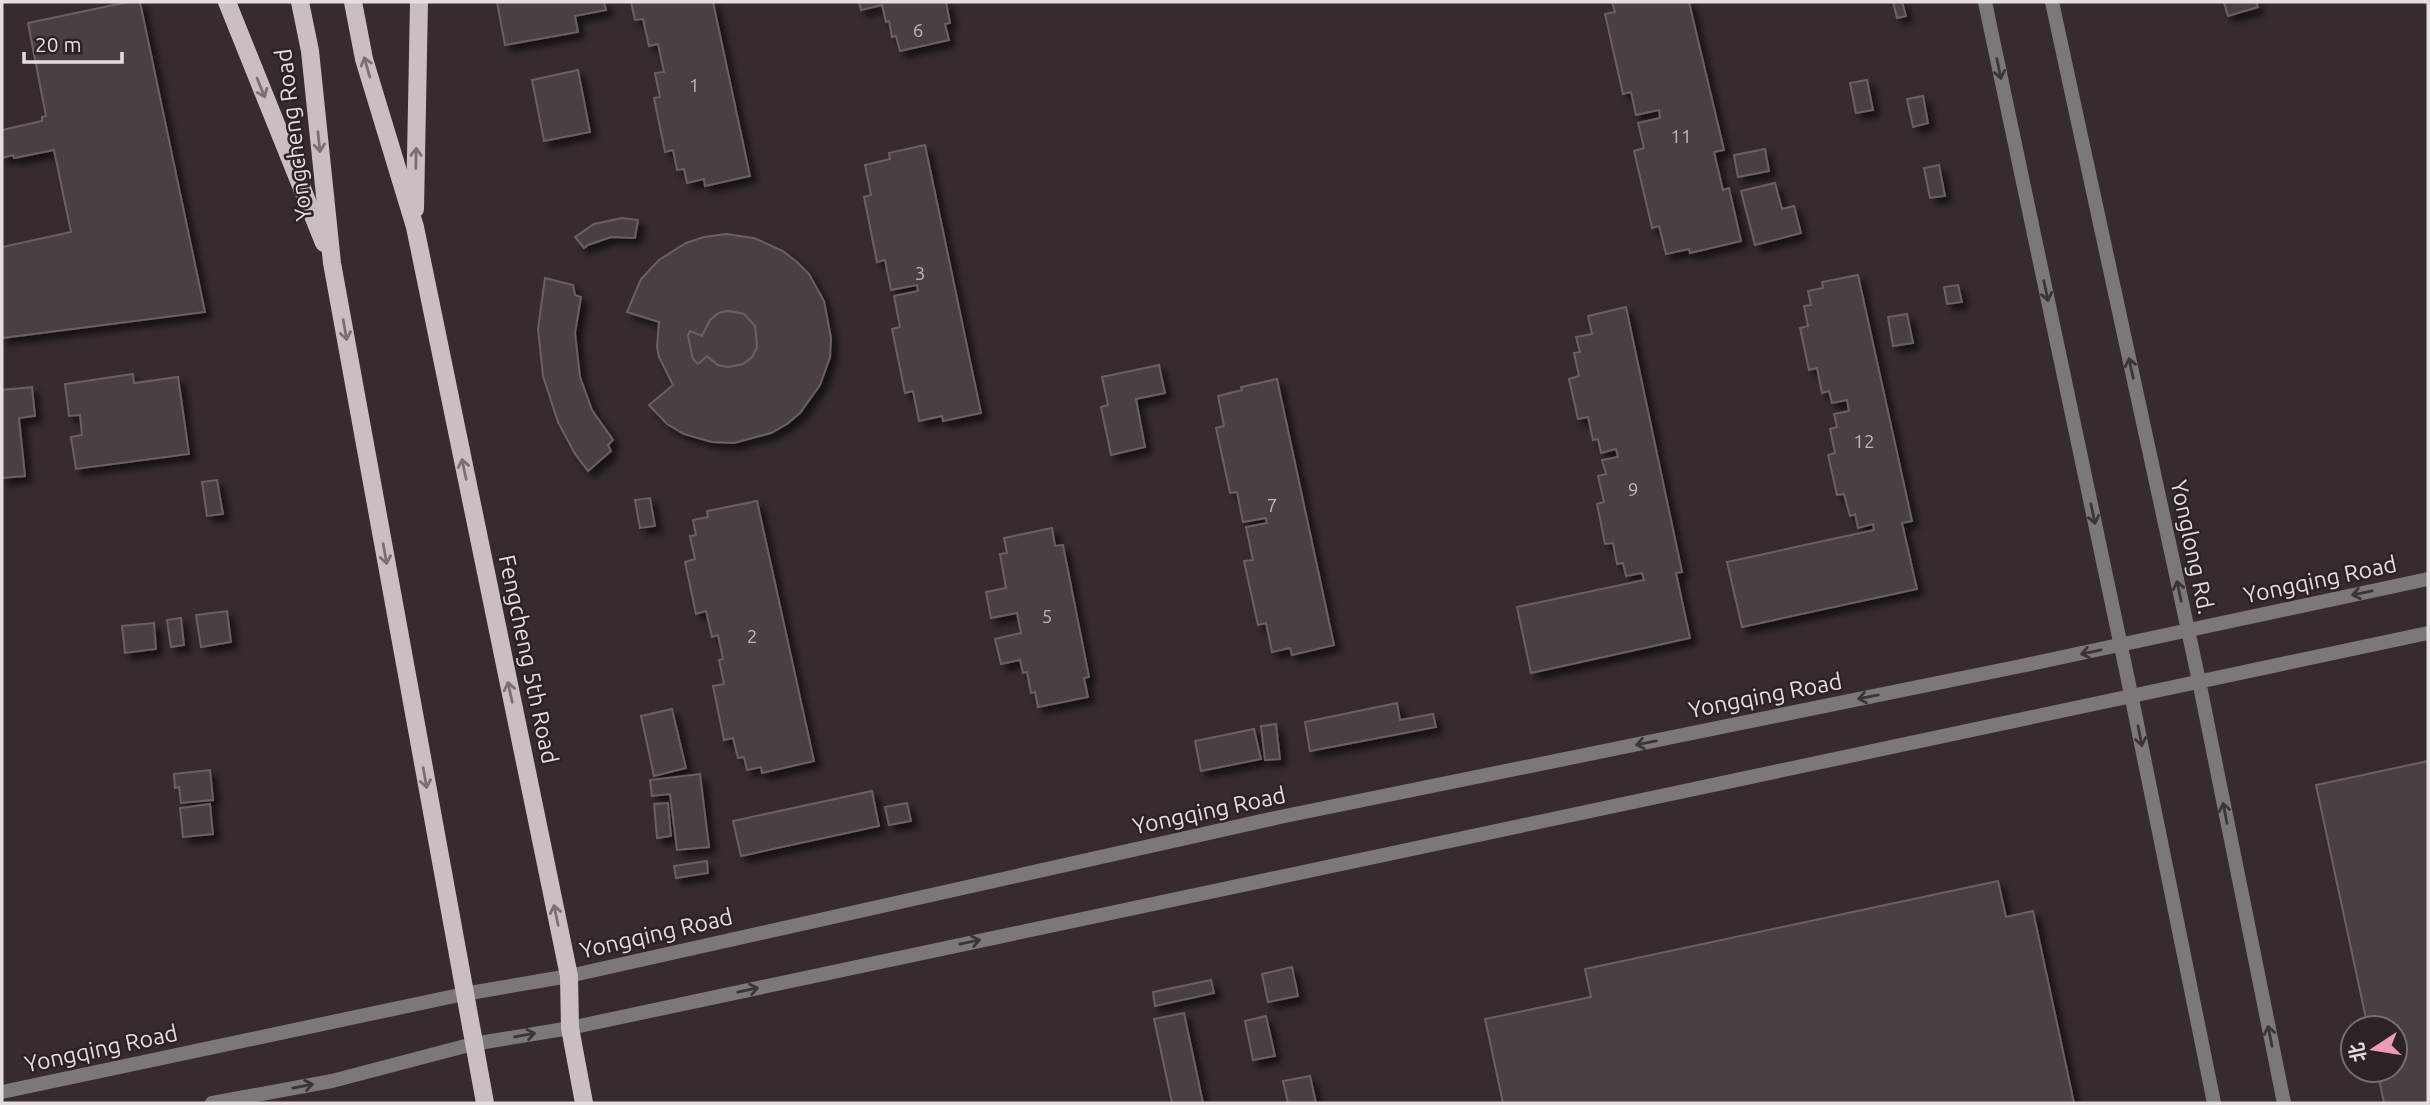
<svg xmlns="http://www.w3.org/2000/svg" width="2430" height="1105" viewBox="0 0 2430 1105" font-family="Ubuntu,'Noto Sans SC',sans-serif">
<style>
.building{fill:#4a4043;stroke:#6b5f63;stroke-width:2;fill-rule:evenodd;filter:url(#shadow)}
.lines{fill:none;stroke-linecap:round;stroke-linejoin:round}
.tertiary{stroke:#7c7778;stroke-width:14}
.primary{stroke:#c9bec1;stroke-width:18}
.oneway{stroke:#7a7074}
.oneway2{stroke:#3c3436}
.labels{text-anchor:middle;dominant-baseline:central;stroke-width:5;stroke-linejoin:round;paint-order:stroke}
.number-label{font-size:19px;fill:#beb6b9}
.street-label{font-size:23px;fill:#e5dee0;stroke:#2c2326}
</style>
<defs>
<filter id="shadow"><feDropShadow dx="6" dy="6" stdDeviation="3.5" flood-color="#0009"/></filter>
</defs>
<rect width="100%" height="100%" fill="#362c30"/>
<g class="building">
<path d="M128 2H140L205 312 2 338V247L71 232 54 150 14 158 13 155 2 158V130L42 121V117L46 116 28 23Z"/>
<path d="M497 2H604L606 10 575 16 578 32 505 45Z"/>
<path d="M631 2H713L750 176 705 186 704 179 687 183 684 169 677 170 673 150 665 152 654 98 660 97 655 73 664 72 658 44 649 46 643 19 635 20Z"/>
<path d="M859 2H946L950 23 945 24 949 40 900 51 896 36 892 37 889 21 886 22 882 5 861 10Z"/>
<path d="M1612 2H1689L1724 150 1714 152 1723 190 1729 188 1741 241 1690 253 1689 249 1666 254 1659 226 1652 228 1634 151 1644 148 1638 123 1660 118 1659 110 1636 115 1631 92 1623 94 1605 14 1615 12Z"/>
<path d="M1893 2H1902L1906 16 1897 18Z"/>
<path d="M2228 2H2256L2258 7 2228 16 2224 3Z"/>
<path d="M578 70 590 132 544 141 532 80Z"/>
<path d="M1867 80 1873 110 1856 113 1850 83Z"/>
<path d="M1923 96 1928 123 1913 127 1907 99Z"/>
<path d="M925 145 981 413 943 421 942 416 919 421 913 391 905 393 892 329 900 327 894 296 918 291 917 285 891 290 885 260 877 262 864 197 871 195 865 165 890 159 889 153Z"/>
<path d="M1765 149 1769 171 1738 177 1734 155Z"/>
<path d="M1939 165 1945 196 1930 198 1924 168Z"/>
<path d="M1775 183 1782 209 1794 206 1801 233 1755 245 1741 191Z"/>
<path d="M622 218 638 220 635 238 611 237 588 245 584 248 575 237 594 224Z"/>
<path d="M726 234 754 238 783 251 798 263 809 274 824 301 831 338 830 357 820 385 800 413 787 424 771 433 734 443 712 442 684 434 667 424 649 405 673 385 659 357 657 347 659 322 627 312 641 279 659 260 686 243 704 237ZM728 311 744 314 755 326 757 347 752 357 743 364 728 367 718 365 707 356 698 364 693 359 688 336 690 331 702 336 710 320 719 313Z"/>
<path d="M1858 275 1912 521 1902 523 1917 589 1742 627 1727 562 1874 530 1873 524 1858 528 1855 514 1850 516 1844 494 1837 495 1828 455 1835 453 1830 429 1837 427 1834 414 1849 411 1847 400 1832 403 1829 391 1822 393 1817 368 1809 370 1800 328 1808 326 1804 306 1811 305 1808 291 1823 288 1822 282Z"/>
<path d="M545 278 573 285 575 295 581 297 575 333 580 377 592 410 613 440 608 445 611 451 588 471 575 454 558 422 543 376 538 329Z"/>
<path d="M1958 285 1962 302 1947 304 1944 287Z"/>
<path d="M1626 307 1682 572 1676 573 1690 638 1531 673 1517 607 1644 580 1642 573 1626 576 1623 563 1617 564 1613 543 1605 544 1597 504 1604 502 1598 476 1606 474 1602 460 1618 457 1616 449 1601 453 1598 439 1593 440 1588 417 1578 419 1569 379 1579 376 1574 353 1580 352 1576 337 1592 334 1588 316Z"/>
<path d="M728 311 744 314 755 326 757 347 752 357 743 364 728 367 718 365 707 356 698 364 693 359 688 336 690 331 702 336 710 320 719 313Z"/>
<path d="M1907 314 1913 343 1893 346 1888 317Z"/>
<path d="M1159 365 1165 393 1136 399 1145 447 1111 455 1101 407 1108 405 1102 377Z"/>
<path d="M133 374 134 383 178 377 189 454 76 469 71 437 82 435 80 415 69 416 65 384Z"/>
<path d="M1277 379 1334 645 1292 655 1290 648 1272 652 1266 623 1258 625 1244 561 1253 560 1246 527 1267 523 1266 518 1243 522 1237 492 1230 493 1216 428 1224 426 1218 396 1242 390 1241 387Z"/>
<path d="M32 387 35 416 19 418 25 476 2 478V390Z"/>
<path d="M217 480 223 514 207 516 202 482Z"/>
<path d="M650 498 655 526 640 528 635 500Z"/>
<path d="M757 501 814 761 762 773 761 767 747 770 744 757 738 758 733 738 724 740 713 686 724 684 719 660 723 659 718 635 712 637 706 611 696 614 685 562 695 559 690 536 696 535 693 520 708 517 707 511Z"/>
<path d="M1052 528 1055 546 1063 545 1089 677 1084 678 1088 697 1038 707 1035 692 1031 693 1027 672 1023 673 1020 660 1001 664 995 639 1021 633 1017 613 991 618 986 592 1006 588 1000 554 1007 553 1004 538Z"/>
<path d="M227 611 231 642 201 647 196 615Z"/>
<path d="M181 618 184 645 171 647 167 620Z"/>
<path d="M154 623 156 649 125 653 122 626Z"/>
<path d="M1397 703 1400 720 1433 714 1436 727 1310 751 1305 722Z"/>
<path d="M672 709 686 768 654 776 641 716Z"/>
<path d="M1276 724 1280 759 1265 760 1261 726Z"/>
<path d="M1254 729 1261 759 1201 771 1195 741Z"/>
<path d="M2428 761V1103H2384L2377 1070H2395V1028H2368L2316 785Z"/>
<path d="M210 770 213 800 181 803 179 787 175 788 174 774Z"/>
<path d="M700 774 709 847 677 850 670 794 652 796 650 780Z"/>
<path d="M872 791 879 826 741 856 733 821Z"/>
<path d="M668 803 671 836 657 838 654 804Z"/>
<path d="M907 803 911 821 889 825 885 807Z"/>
<path d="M210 804 213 834 183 837 180 808Z"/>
<path d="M707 861 708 873 676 878 674 866Z"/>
<path d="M1998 881 2006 917 2033 911 2074 1103H1503L1485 1019 1591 997 1585 969Z"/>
<path d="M1292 967 1298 996 1268 1002 1262 974Z"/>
<path d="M1211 980 1214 993 1155 1006 1153 992Z"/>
<path d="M1184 1013 1203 1103H1172L1154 1019Z"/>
<path d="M1266 1016 1275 1056 1253 1060 1245 1021Z"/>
<path d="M1310 1076 1316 1103H1288L1283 1081Z"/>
</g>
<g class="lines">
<g class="tertiary">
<path d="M1985 2 2131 694 2214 1103"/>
<path d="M2052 2 2199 681 2284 1103"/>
<path d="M2 1092 464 994 569 976 1280 817 2021 666 2428 579"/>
<path d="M212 1103 332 1081 473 1044 570 1028 2428 633"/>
</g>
<g class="primary">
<path d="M227 2 324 243"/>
<path d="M300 2 310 51 332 263 485 1103"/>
<path d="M353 2 364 59 415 227 569 976 570 1028 584 1103"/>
<path d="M415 209 419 2"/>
</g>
</g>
<defs><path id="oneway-shaft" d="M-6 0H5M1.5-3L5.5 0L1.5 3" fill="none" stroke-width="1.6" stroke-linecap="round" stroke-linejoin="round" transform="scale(1.75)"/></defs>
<g class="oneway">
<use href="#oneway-shaft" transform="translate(367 67) rotate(-106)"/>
<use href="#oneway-shaft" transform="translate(261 88) rotate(68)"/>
<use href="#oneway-shaft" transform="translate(319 142) rotate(84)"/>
<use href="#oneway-shaft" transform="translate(416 158) rotate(-89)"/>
<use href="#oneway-shaft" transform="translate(345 330) rotate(80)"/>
<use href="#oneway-shaft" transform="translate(464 469) rotate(-102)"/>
<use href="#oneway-shaft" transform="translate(385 554) rotate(80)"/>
<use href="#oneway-shaft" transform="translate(510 692) rotate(-102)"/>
<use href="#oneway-shaft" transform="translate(425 778) rotate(80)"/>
<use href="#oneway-shaft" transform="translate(556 915) rotate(-102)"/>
</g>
<g class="oneway2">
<use href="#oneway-shaft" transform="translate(1999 69) rotate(78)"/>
<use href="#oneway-shaft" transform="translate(2046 291) rotate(78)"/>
<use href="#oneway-shaft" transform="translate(2131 368) rotate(-102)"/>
<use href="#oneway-shaft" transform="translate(2093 514) rotate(78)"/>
<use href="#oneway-shaft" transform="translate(2179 591) rotate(-102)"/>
<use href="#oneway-shaft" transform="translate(2362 593) rotate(168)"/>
<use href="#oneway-shaft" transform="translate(2091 652) rotate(168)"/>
<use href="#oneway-shaft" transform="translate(1868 697) rotate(169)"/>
<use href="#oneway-shaft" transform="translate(2140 736) rotate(79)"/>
<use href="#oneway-shaft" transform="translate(1646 743) rotate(169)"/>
<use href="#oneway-shaft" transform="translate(2225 813) rotate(-101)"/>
<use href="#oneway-shaft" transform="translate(970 942) rotate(-12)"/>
<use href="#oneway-shaft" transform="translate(748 990) rotate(-12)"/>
<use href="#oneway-shaft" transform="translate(525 1035) rotate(-10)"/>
<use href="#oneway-shaft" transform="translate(2270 1036) rotate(-101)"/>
<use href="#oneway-shaft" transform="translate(303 1086) rotate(-11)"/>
</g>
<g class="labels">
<g class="number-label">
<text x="918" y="30">6</text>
<text x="694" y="85">1</text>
<text x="1681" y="136">11</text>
<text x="920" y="273">3</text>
<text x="1864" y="441">12</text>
<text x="1633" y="489">9</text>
<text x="1272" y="505">7</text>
<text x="1047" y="616">5</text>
<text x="752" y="636">2</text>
</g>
<g class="street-label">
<text transform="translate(293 135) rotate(-97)">Yongcheng Road</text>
<text transform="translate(2193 547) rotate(78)">Yonglong Rd.</text>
<text transform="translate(2320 579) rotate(-12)">Yongqing Road</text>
<text transform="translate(529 659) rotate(78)">Fengcheng 5th Road</text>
<text transform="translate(1765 695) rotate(-11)">Yongqing Road</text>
<text transform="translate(1209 810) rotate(-12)">Yongqing Road</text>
<text transform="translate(656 933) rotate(-13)">Yongqing Road</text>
<text transform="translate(101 1048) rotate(-12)">Yongqing Road</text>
</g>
</g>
<rect width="2430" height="1105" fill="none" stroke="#e5dee0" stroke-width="7"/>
<g transform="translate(2374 1049) rotate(258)"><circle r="33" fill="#2c2326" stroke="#766e70" stroke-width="2"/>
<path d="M0-5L12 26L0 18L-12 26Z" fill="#ef9ab8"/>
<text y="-10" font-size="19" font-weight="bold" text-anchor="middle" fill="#e5dee0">北</text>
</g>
<path d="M24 52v10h98v-10" fill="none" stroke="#e5dee0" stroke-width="3.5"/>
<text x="35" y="52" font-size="21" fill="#e5dee0" stroke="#2c2326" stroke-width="5" paint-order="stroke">20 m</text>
</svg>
